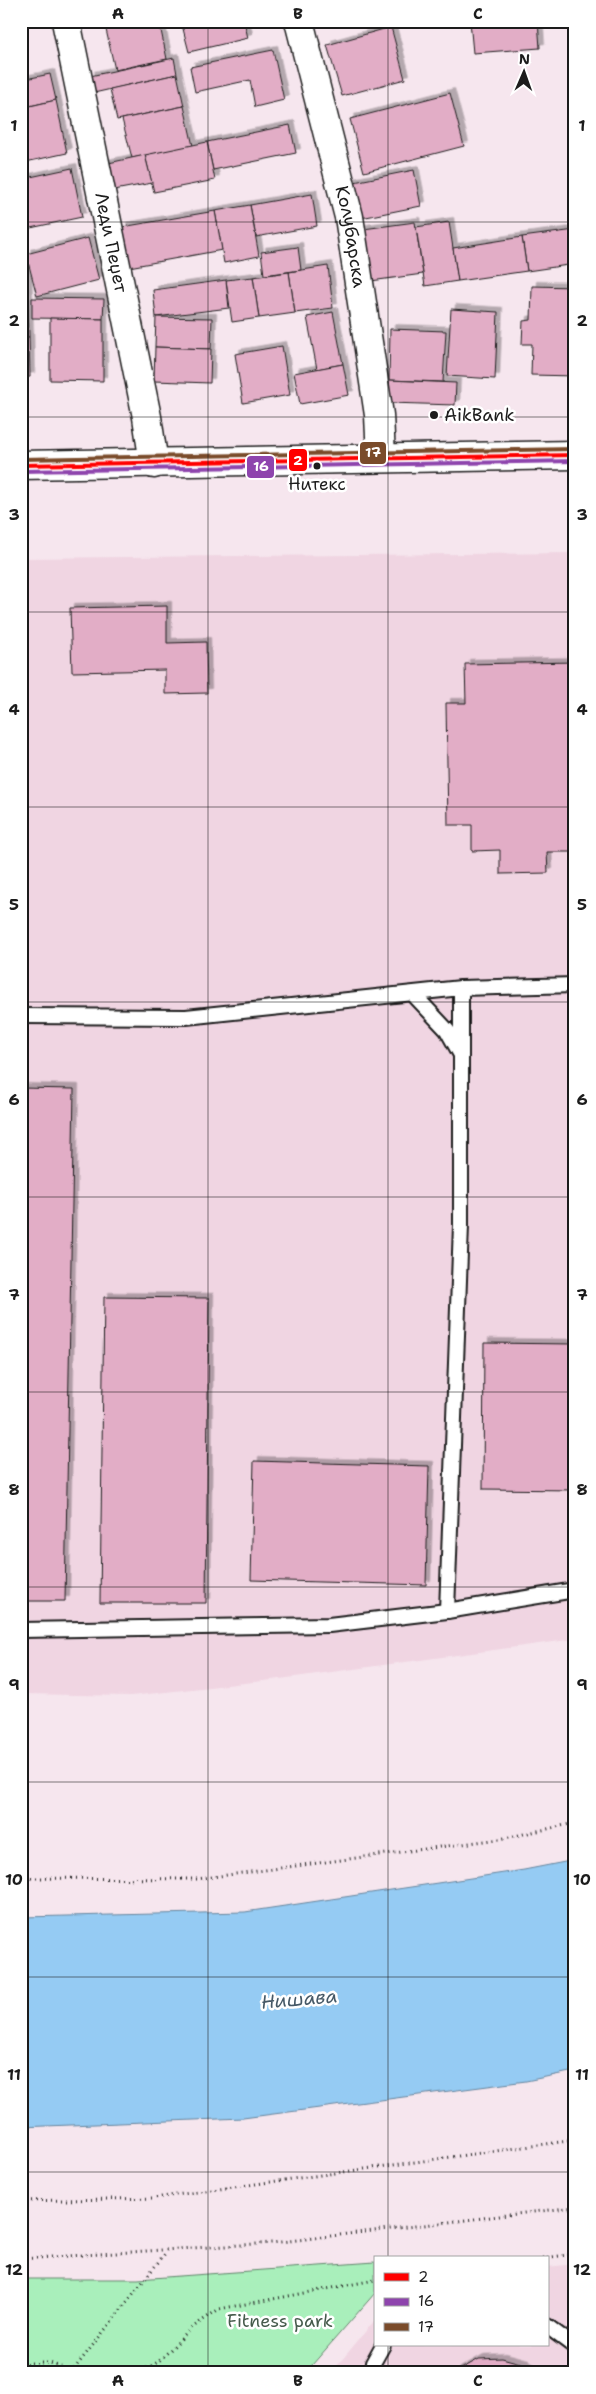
<svg xmlns="http://www.w3.org/2000/svg" width="596" height="2394" viewBox="0 0 596 2394" font-family="'Shantell Sans',sans-serif">
<style>
.built{fill:#f0d5e2}
.green{fill:#a9efbb;stroke:#62866c}
.water{fill:#95cbf3;stroke:#65859d}
.building{fill:#e2adc6;stroke:#1c1c1c;filter:url(#shadow)}
.lines{fill:none;stroke-linecap:round;stroke-linejoin:round}
.lane-casing{stroke:#1c1c1c;stroke-width:18}
.street-casing{stroke:#1c1c1c;stroke-width:31}
.secondary-casing{stroke:#1c1c1c;stroke-width:31}
.path{stroke:#1c1c1c;stroke-width:3;stroke-dasharray:1 4;stroke-linecap:butt}
.lane{stroke:#fff;stroke-width:14}
.street{stroke:#fff;stroke-width:28}
.secondary{stroke:#fff;stroke-width:28}
.bus-1-casing{stroke:#fff;stroke-width:8}
.bus-2-casing{stroke:#fff;stroke-width:8}
.bus-3-casing{stroke:#fff;stroke-width:8}
.bus-1{stroke:#f00;stroke-width:4}
.bus-2{stroke:#8e44ad;stroke-width:4}
.bus-3{stroke:#7a4b2a;stroke-width:4}
.grid{fill:none;stroke:#1c1c1c;stroke-width:1;stroke-opacity:0.55}
.poi-dot{fill:#1c1c1c;stroke:#fff;stroke-width:2}
.labels{text-anchor:middle;dominant-baseline:central;stroke-width:5;stroke-linejoin:round;paint-order:stroke}
.bus-label{font-size:17px;fill:#1c1c1c;stroke:#fff}
.street-label{font-size:18px;fill:#1c1c1c;stroke:#fff}
.poi-label{font-size:18px;fill:#1c1c1c;stroke:#fff;text-anchor:start}
.park-label{font-size:18px;fill:#465b4c;stroke:#fff}
.water-label{font-size:19px;font-style:italic;fill:#465967;stroke:#fff}
.line-badge{stroke:#fff;stroke-width:2}
.badge-label{font-size:14px;text-anchor:middle;font-weight:bold;fill:#fff}
.neatline{fill:none;stroke:#1c1c1c;stroke-width:2}
.grid-label{font-size:16px;text-anchor:middle;font-weight:bold;fill:#1c1c1c}
</style>
<defs>
<filter id="shadow"><feDropShadow dx="4.5" dy="-4.5" stdDeviation="0" flood-color="#0004"/></filter>
</defs>
<rect width="100%" height="100%" fill="#f6e6ee"/>
<filter id="ink" filterUnits="userSpaceOnUse"><feTurbulence type="fractalNoise" baseFrequency=".02" numOctaves="2"/><feDisplacementMap in="SourceGraphic" scale="10" xChannelSelector="R" yChannelSelector="G"/><feConvolveMatrix kernelMatrix="1 2 1 2 8 2 1 2 1" color-interpolation-filters="sRGB"/></filter>
<g filter="url(#ink)">
<g class="built">
<path d="M575 553V1639L280 1679 131 1696 21 1694V558Z"/>
<path d="M575 2264V2373H331L375 2320V2345H547V2267Z"/>
</g>
<path class="green" d="M375 2262V2293L305 2373H21V2279H138Z"/>
<path class="water" d="M575 1860V2071L526 2081 243 2118 21 2127V1917L245 1912 524 1870Z"/>
<g class="building">
<path d="M125 21H159L167 59 115 70 105 25Z"/>
<path d="M181 21H244L248 38 189 52Z"/>
<path d="M470 21H538L540 48 473 53Z"/>
<path d="M391 27 405 79 342 96 327 45Z"/>
<path d="M273 50 284 100 255 107 250 80 195 92 190 67Z"/>
<path d="M174 58 177 74 94 93 90 76Z"/>
<path d="M50 74 56 100 21 108V80Z"/>
<path d="M177 74 184 106 117 120 110 89Z"/>
<path d="M450 93 464 146 364 172 350 119Z"/>
<path d="M56 100 67 153 21 163V108Z"/>
<path d="M184 106 193 146 132 158 122 119Z"/>
<path d="M290 125 296 153 213 170 207 142Z"/>
<path d="M207 142 215 180 154 192 145 155Z"/>
<path d="M145 155 152 183 109 191 104 164Z"/>
<path d="M72 168 82 217 21 230V179Z"/>
<path d="M414 170 421 206 351 220 344 184Z"/>
<path d="M312 194 317 226 256 237 250 205Z"/>
<path d="M250 205 259 256 224 263 215 211Z"/>
<path d="M215 211 222 250 129 267 122 227Z"/>
<path d="M415 222 423 274 363 282 356 230Z"/>
<path d="M449 222 458 281 425 286 416 227Z"/>
<path d="M575 230V264L527 271 522 237Z"/>
<path d="M522 237 527 271 458 281 453 248Z"/>
<path d="M88 238 99 280 37 296 26 254Z"/>
<path d="M298 247 301 270 264 275 261 252Z"/>
<path d="M328 266 333 308 295 313 289 272Z"/>
<path d="M21 268H27L28 302H21Z"/>
<path d="M289 272 295 313 259 318 253 277Z"/>
<path d="M253 277 259 318 232 322 226 280Z"/>
<path d="M226 280 229 308 156 317 153 290Z"/>
<path d="M532 286 575 287V376L531 375 532 344H522L523 321 531 320Z"/>
<path d="M32 298 104 299 103 319 32 318Z"/>
<path d="M21 302H28L29 337H21Z"/>
<path d="M451 309 498 312 495 379 447 376Z"/>
<path d="M333 312 343 364 317 369 307 317Z"/>
<path d="M156 317 212 318 211 349 155 347Z"/>
<path d="M50 318 103 319V381L50 380Z"/>
<path d="M390 329 446 331 443 382 389 380Z"/>
<path d="M21 337H29L30 377 21 378Z"/>
<path d="M282 346 290 395 243 403 235 354Z"/>
<path d="M155 347 211 349 210 383 154 381Z"/>
<path d="M343 364 349 395 300 404 294 373Z"/>
<path d="M389 380 456 383 455 405 389 403Z"/>
<path d="M167 606V643L206 642 207 693 165 694V670L72 672 70 608Z"/>
<path d="M575 662V870L573 852H547L548 873 500 874V850L472 851V825H448L446 703H466L465 664Z"/>
<path d="M21 1088 74 1089 65 1601H21Z"/>
<path d="M104 1297 209 1298 206 1603H100Z"/>
<path d="M484 1343 575 1344V1490L483 1489Z"/>
<path d="M254 1461 429 1466 426 1585 251 1580Z"/>
<path d="M502 2358 524 2364 535 2373H454L479 2359Z"/>
</g>
<g class="lines">
<g class="lane-casing">
<g id="lane">
<path d="M413 994 447 1030 461 1055"/>
<path d="M21 1016 186 1017 461 988 575 985"/>
<path d="M447 1611 461 1225V988"/>
<path d="M21 1630 329 1625 447 1611 575 1590"/>
<path d="M547 2326 575 2347"/>
<path d="M370 2373 373 2363 383 2345"/>
</g>
</g>
<g class="street-casing">
<g id="street">
<path id="s1" d="M66 21 147 417 154 464"/>
<path id="s2" d="M299 21 349 217 379 415 381 457"/>
</g>
</g>
<g class="secondary-casing">
<path id="secondary" d="M21 465C206 463 390 457 575 455"/>
</g>
<g class="path">
<path d="M21 1878 197 1879 500 1839 575 1823"/>
<path d="M21 2201 154 2198 575 2140"/>
<path d="M543 2258 575 2254"/>
<path d="M21 2259 272 2243 575 2207"/>
<path d="M21 2363H50L77 2373"/>
<path d="M71 2373 167 2251"/>
<path d="M138 2373 158 2362 193 2327 219 2309 375 2280"/>
</g>
<use href="#lane" class="lane"/>
<use href="#street" class="street"/>
<use href="#secondary" class="secondary"/>
<g class="bus-1-casing">
<path id="bus-1" d="M21 465 575 455"/>
</g>
<g class="bus-2-casing">
<path id="bus-2" d="M21 471 575 461"/>
</g>
<g class="bus-3-casing">
<path id="bus-3" d="M21 459 575 449"/>
</g>
<use href="#bus-1" class="bus-1"/>
<use href="#bus-2" class="bus-2"/>
<use href="#bus-3" class="bus-3"/>
</g>
</g>
<path class="grid" d="M208 21V2373M388 21V2258M21 222H575M21 417H575M21 612H575M21 807H575M21 1002H575M21 1197H575M21 1392H575M21 1587H575M21 1782H575M21 1977H575M21 2172H575M388 2345V2373"/>
<g class="poi-dot">
<circle cx="434" cy="415" r="5"/>
<circle cx="317" cy="466" r="4.5"/>
</g>
<g class="labels">
<g class="bus-label">
<text x="317" y="484">Нитекс</text>
</g>
<g class="street-label">
<text stroke="none"><textPath href="#s2" startOffset="222">Колубарска</textPath></text>
<text stroke="none"><textPath href="#s1" startOffset="226">Леди Пеџет</textPath></text>
</g>
<g class="poi-label">
<text x="444" y="415">AikBank</text>
</g>
<g class="park-label">
<text x="280" y="2321">Fitness park</text>
</g>
<g class="water-label">
<text transform="translate(299 1999) rotate(-5)">Нишава</text>
</g>
</g>
<g class="line-badge">
<rect x="359" y="441" width="28" height="24" rx="5" fill="#7a4b2a"/>
<rect x="288" y="448" width="20" height="24" rx="5" fill="#f00"/>
<rect x="246" y="455" width="29" height="24" rx="5" fill="#8e44ad"/>
</g>
<g class="badge-label">
<text x="373" y="457">17</text>
<text x="298" y="465">2</text>
<text x="261" y="471">16</text>
</g>
<rect width="596" height="2394" fill="none" stroke="#fff" stroke-width="55"/>
<rect x="374" y="2256" width="175" height="90" fill="#ffffff" stroke="#a4a4a4"/>
<rect x="384" y="2273" width="25" height="8" fill="#ff0000" stroke="#a4a4a4"/>
<text x="418" y="2282" font-size="15" fill="#1c1c1c">2</text>
<rect x="384" y="2298" width="25" height="8" fill="#8e44ad" stroke="#a4a4a4"/>
<text x="418" y="2306" font-size="15" fill="#1c1c1c">16</text>
<rect x="384" y="2323" width="25" height="8" fill="#7a4b2a" stroke="#a4a4a4"/>
<text x="418" y="2332" font-size="15" fill="#1c1c1c">17</text>
<g transform="translate(524 72) rotate(2)" stroke="#ffffff" stroke-width="4" paint-order="stroke">
<path d="M0-4L9 19L0 12L-9 19Z" fill="#1c1c1c"/>
<text y="-8" font-size="14" font-weight="bold" text-anchor="middle" fill="#1c1c1c">N</text>
</g>
<rect x="28" y="28" width="540" height="2338" class="neatline"/>
<g class="grid-label">
<text x="118" y="19">A</text>
<text x="298" y="19">B</text>
<text x="478" y="19">C</text>
<text x="14" y="131">1</text>
<text x="582" y="131">1</text>
<text x="14" y="326">2</text>
<text x="582" y="326">2</text>
<text x="14" y="520">3</text>
<text x="582" y="520">3</text>
<text x="14" y="715">4</text>
<text x="582" y="715">4</text>
<text x="14" y="910">5</text>
<text x="582" y="910">5</text>
<text x="14" y="1105">6</text>
<text x="582" y="1105">6</text>
<text x="14" y="1300">7</text>
<text x="582" y="1300">7</text>
<text x="14" y="1495">8</text>
<text x="582" y="1495">8</text>
<text x="14" y="1690">9</text>
<text x="582" y="1690">9</text>
<text x="14" y="1885">10</text>
<text x="582" y="1885">10</text>
<text x="14" y="2080">11</text>
<text x="582" y="2080">11</text>
<text x="14" y="2275">12</text>
<text x="582" y="2275">12</text>
<text x="118" y="2386">A</text>
<text x="298" y="2386">B</text>
<text x="478" y="2386">C</text>
</g>
</svg>
